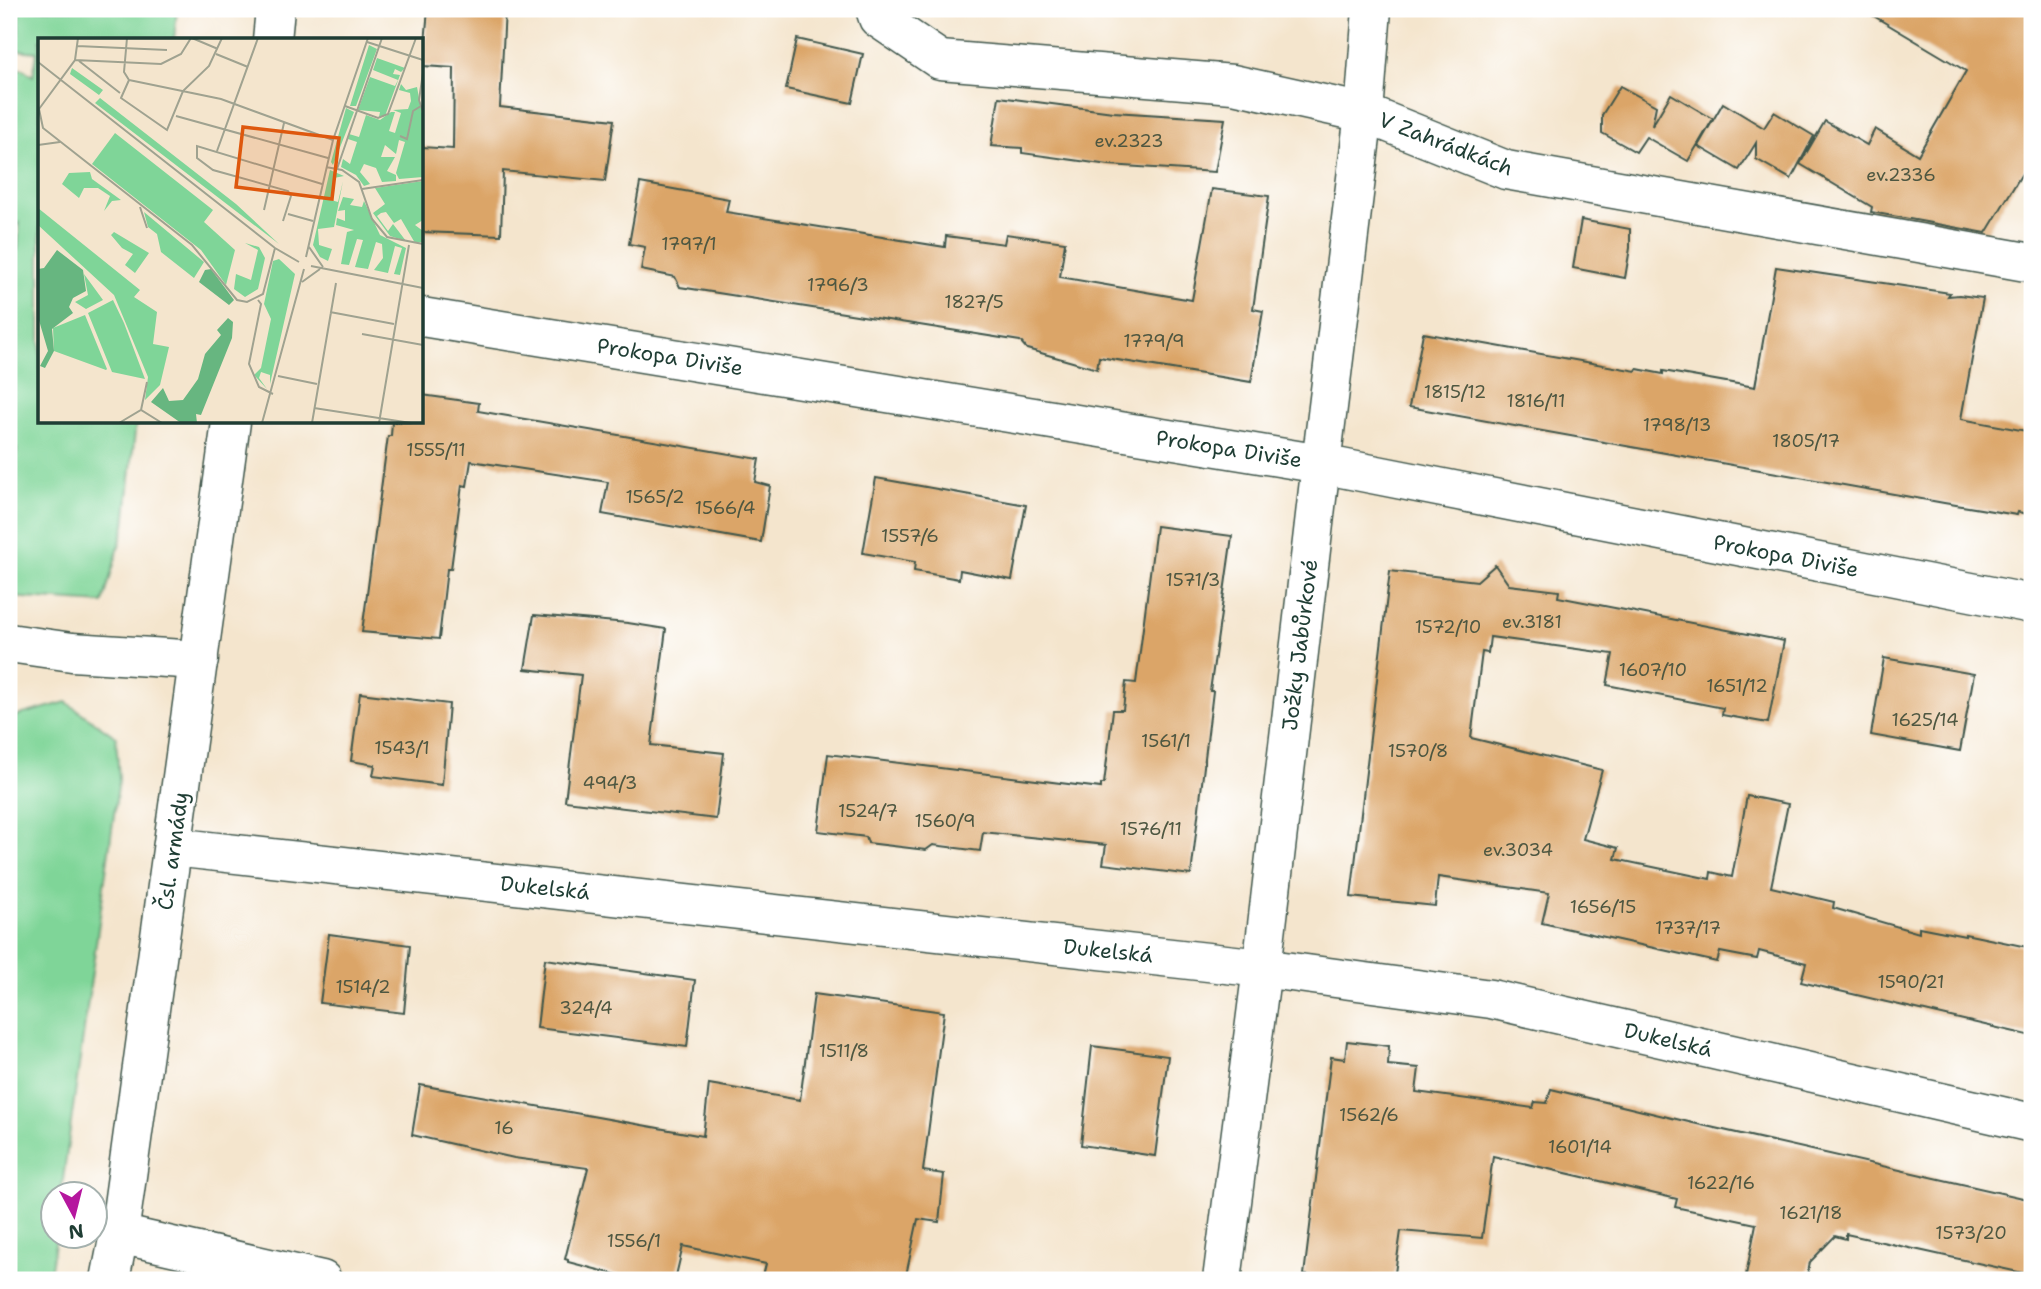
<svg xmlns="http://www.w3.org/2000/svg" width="2041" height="1289" viewBox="0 0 2041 1289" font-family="'Shantell Sans',sans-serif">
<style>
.green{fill:#7fd598;stroke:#4f8966;stroke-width:2}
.building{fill:#dba568}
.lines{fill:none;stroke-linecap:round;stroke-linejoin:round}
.street-casing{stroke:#3f564b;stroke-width:41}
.secondary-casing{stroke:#3f564b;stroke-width:41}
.street{stroke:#fff;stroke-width:38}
.secondary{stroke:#fff;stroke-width:38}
.labels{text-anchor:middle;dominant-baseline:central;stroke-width:6;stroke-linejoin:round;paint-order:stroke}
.number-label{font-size:18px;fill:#4e5741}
.street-label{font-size:21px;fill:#1f3d34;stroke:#fff}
.inset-road{fill:none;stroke:#9fa290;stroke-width:2}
.view{fill:#de580e;fill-opacity:0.15;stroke:#de580e;stroke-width:3.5}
.inset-edge{fill:none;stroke:#1f3d34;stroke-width:3.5}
</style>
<rect width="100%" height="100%" fill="#fff"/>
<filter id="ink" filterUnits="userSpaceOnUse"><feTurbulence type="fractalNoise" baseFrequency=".0143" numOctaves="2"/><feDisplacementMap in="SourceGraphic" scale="14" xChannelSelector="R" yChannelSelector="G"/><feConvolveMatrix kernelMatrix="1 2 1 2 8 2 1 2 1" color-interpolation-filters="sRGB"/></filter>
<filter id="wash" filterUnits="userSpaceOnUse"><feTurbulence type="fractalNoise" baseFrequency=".00686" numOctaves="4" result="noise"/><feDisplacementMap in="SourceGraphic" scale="28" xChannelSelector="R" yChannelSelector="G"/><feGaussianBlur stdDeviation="1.57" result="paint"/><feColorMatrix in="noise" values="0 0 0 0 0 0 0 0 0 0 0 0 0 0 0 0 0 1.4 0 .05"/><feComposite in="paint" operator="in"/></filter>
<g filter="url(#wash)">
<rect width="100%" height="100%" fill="#f4e5cd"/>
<g class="green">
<path d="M20 9H177L174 40H40V422H136L125 525 103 603 9 597V454H12L10 466H15L17 449 9 448V243L15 245 18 249 20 222 17 225 9 226V68L23 69 33 76 37 52 17 50Z"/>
<path d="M66 702 116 737 119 779 61 1194H52V1236L56 1237 49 1280H9V731L16 716Z"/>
</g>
<g id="blocks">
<g class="building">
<path d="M428 9H505L500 107 614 120 605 181 503 171 501 235 422 232V147L453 149 454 68 423 66Z"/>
<path d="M1862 9H2032V157L1986 233 1871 212 1872 207 1800 164 1825 121 1867 145 1875 129 1918 155 1966 71Z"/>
<path d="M797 39 863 54 852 103 786 89Z"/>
<path d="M1620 86 1656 106 1652 126 1671 94 1713 119 1688 161 1646 137 1636 152 1602 133V115Z"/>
<path d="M999 97 1113 112 1225 119 1215 172 1109 165 1022 153V148L991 146Z"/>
<path d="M1723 103 1764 128 1774 112 1814 136 1791 179 1756 159V143L1739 170 1698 146Z"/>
<path d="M640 183 729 199 726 212 945 247 946 236 1004 244 1006 234 1065 242 1060 277 1192 300 1212 189 1269 196 1253 309 1263 311 1251 382 1099 357 1097 369 1027 349 1020 341 680 287 675 277 641 270 645 247 629 244Z"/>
<path d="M1581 220 1630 229V248L1625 278 1573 268Z"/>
<path d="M1776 267 1950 293 1948 296 1959 295 1983 298 1961 419 2032 432V515L2018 512 2017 515 1944 503 1409 407 1423 333 1636 371 1637 369 1663 374V371L1755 387Z"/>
<path d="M422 395 479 403 478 411 759 459 755 482 770 486 761 542 602 514 608 482 471 461 467 486 462 485 451 569H447L439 639 362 632 388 436H391L392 422H422Z"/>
<path d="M876 478 1026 505 1012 580 960 570 959 579 914 571 915 562 863 553Z"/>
<path d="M1156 526 1232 536 1210 691H1213L1191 875 1103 864 1106 845 983 832 980 851 933 845 926 850 868 843 866 837 818 831 828 754 1101 788V784H1104L1113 710H1123L1126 682 1136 683Z"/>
<path d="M1495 565 1509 585 1559 591 1558 597 1784 641 1768 723 1722 715 1723 708 1607 685 1613 654 1490 637 1488 653 1482 652 1471 738 1602 770 1583 839 1618 848 1615 859 1710 879 1711 872 1732 877 1747 796 1788 804 1771 887 1834 902 1833 908 1919 933V927L1965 936V934L2032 948V1036L1801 982 1806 963 1759 951 1757 959 1720 952 1717 962 1542 923 1549 893 1438 877 1435 906 1351 897 1390 571 1477 581Z"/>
<path d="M534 615 628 623 666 629 651 745 724 753 716 819 565 801 581 675 525 669Z"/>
<path d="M1884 658 1974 674 1960 751 1871 735Z"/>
<path d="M360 693 449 704 442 785 373 776 375 765 351 761Z"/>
<path d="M329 934 410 945 404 1013 320 1003Z"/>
<path d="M545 959 695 980 687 1047 537 1028Z"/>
<path d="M814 994 944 1012 923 1171 944 1174 939 1222 918 1219 905 1280H762L766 1264 683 1246 675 1280H637L568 1262V1260L565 1259 588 1168 514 1158 412 1135 420 1085 703 1136 709 1084 800 1100Z"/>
<path d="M1347 1041 1389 1046 1388 1065 1419 1068 1416 1092 1533 1108 1535 1102 1547 1103 1551 1089 1697 1124 2032 1200V1275L1846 1234V1239L1835 1236 1810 1262 1806 1280H1745L1756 1224 1675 1207 1677 1199 1493 1156 1482 1238 1401 1231 1394 1280H1349L1304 1275 1331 1057 1345 1059Z"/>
<path d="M1092 1046 1168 1056 1155 1156 1081 1145Z"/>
</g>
</g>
</g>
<g filter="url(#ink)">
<use href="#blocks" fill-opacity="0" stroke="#3f564b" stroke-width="2"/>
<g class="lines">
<g class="street-casing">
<g id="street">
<path d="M875 9 878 18 940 60 1233 84 1364 113 1506 170 2032 263"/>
<path d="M422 317 1321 464 2032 604"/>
<path d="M9 643 72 652 199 660"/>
<path d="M173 847 1262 968 1491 999 2032 1123"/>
<path d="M119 1234 322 1280"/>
<path d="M1222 1280 1262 968 1321 464 1364 113 1372 9"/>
</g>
</g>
<g class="secondary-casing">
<g id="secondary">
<path d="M272 40 275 9"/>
<path d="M110 1280 119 1234 231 422"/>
</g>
</g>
<use href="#street" class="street"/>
<use href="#secondary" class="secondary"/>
</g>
</g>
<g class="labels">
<g class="number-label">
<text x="1129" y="141">ev.2323</text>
<text x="1901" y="175">ev.2336</text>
<text x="689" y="244">1797/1</text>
<text x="838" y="285">1796/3</text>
<text x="974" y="302">1827/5</text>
<text x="1154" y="341">1779/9</text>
<text x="1455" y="392">1815/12</text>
<text x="1536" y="401">1816/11</text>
<text x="1677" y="425">1798/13</text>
<text x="1806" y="441">1805/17</text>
<text x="436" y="450">1555/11</text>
<text x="655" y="497">1565/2</text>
<text x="725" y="508">1566/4</text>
<text x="910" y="536">1557/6</text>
<text x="1193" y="580">1571/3</text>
<text x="1532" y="622">ev.3181</text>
<text x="1448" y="627">1572/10</text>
<text x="1653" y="670">1607/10</text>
<text x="1737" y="686">1651/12</text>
<text x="1925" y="720">1625/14</text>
<text x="1166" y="741">1561/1</text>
<text x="402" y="748">1543/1</text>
<text x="1418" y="751">1570/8</text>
<text x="610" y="783">494/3</text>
<text x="868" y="811">1524/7</text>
<text x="945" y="821">1560/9</text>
<text x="1151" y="829">1576/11</text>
<text x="1518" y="850">ev.3034</text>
<text x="1603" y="907">1656/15</text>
<text x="1688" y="928">1737/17</text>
<text x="1911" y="982">1590/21</text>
<text x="363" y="987">1514/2</text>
<text x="586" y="1008">324/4</text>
<text x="844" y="1051">1511/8</text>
<text x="1369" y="1115">1562/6</text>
<text x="504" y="1128">16</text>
<text x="1580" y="1147">1601/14</text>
<text x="1721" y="1183">1622/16</text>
<text x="1811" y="1213">1621/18</text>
<text x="1971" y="1233">1573/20</text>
<text x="634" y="1241">1556/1</text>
</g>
<g class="street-label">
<text transform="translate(1446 144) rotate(21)">V Zahrádkách</text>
<text transform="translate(670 357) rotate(9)">Prokopa Diviše</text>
<text transform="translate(1229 449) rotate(9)">Prokopa Diviše</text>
<text transform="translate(1786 556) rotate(11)">Prokopa Diviše</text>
<text transform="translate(1300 645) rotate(-83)">Jožky Jabůrkové</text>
<text transform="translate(173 851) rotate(-82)">Čsl. armády</text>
<text transform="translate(545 888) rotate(6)">Dukelská</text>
<text transform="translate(1108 951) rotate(6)">Dukelská</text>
<text transform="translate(1668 1040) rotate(13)">Dukelská</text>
</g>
</g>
<g transform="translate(38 38)">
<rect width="385" height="385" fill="#f4e5cd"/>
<path d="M331 7 339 11 318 68H312ZM339 20 367 30 363 34 357 31 355 36 362 37 347 78 341 79 342 74 320 72 332 39 357 48 360 42 335 32ZM34 30 65 52 61 57 32 36ZM363 46 368 52 379 49 385 81V139L361 141 358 135 367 104 361 102 358 116 347 107 343 119H357L349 133 358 137V143L344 144 338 130 326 126 322 134 332 146 326 148 318 137 303 129 305 121 312 126 319 104 310 101 311 96 321 99 328 77 342 82 353 74H357L351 93 357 95 363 75 355 72 370 71 373 63 372 55 361 52ZM62 60 198 166 241 206 57 65ZM308 70 316 74 295 127 293 124ZM77 95 175 172 166 184 197 212 188 247 163 212 54 126ZM292 132 306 138 296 140 293 162 300 164 305 143 296 189 280 191 281 207 294 211 290 223 282 219 275 207ZM52 134 54 141 83 162 74 163 66 173 72 158 60 150H46L41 160 24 146 31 135ZM385 143V182L377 187 385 193V204L377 205 363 181 356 185 348 174 343 175 339 178 350 193 355 186 368 203 352 198 335 175 347 166 337 150ZM305 159 316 161 312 167 324 169 326 163 342 197 368 210 362 237 356 236 364 210 357 208 350 235 336 232 345 220 344 206 338 204 330 231 317 229 325 202 319 201 311 227 303 226 309 194 316 192 298 187 299 180 307 183V172L300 173ZM0 170 102 252 96 259 119 274 115 306 131 309 122 347 107 362 110 339 76 257 0 187ZM106 174 166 224 156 240 123 214 119 196 110 189ZM76 194 111 215 97 235 87 227 95 216 84 210 73 197ZM207 205 221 209 227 220 220 251 207 259 196 251 198 236 213 242 220 212ZM241 221 257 236 232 346V337L223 334 221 340 229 351 216 337 223 330 233 281 226 266 235 223ZM46 236 65 262 48 271 37 264 50 257ZM75 262 86 285 107 341 74 334 50 275ZM47 277 69 331 68 332 16 313 15 290Z" fill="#7fd598"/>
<path d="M19 212 45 232 48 253 35 260 31 269 35 275 14 291 16 313 7 330 2 328 10 313 0 279V231L6 230ZM173 231 196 262 191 267 161 244 167 232ZM190 280 195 284 194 300 163 377 158 376 159 385H143L113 364 125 350 131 363 145 362 160 341 167 316 183 297 179 292Z" fill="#67b680"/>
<path class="inset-road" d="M89 0 86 34 91 42M154 0 180 11M329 4 385 22M39 8 129 12M178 16 210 29M37 22 123 26 143 16 153 0M41 23 82 55M0 24 237 210 261 224M385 35 381 62 385 74M91 42 183 61 295 102M91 42 83 60 129 92 145 53 171 28 184 0M307 68 340 80 350 76 378 0M1 71 5 90 154 207 199 262 209 264 225 256 237 210M1 71 37 22 40 0M138 78 290 120M362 98 369 101 375 73 383 68M0 107 22 104M179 113 220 0M288 129 304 132 321 144 334 181 349 199 385 206M299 131 344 0M324 151 385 142M102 169 109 190M226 172 246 85M250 176 275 183M245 183 253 158 250 153 175 132 159 120V108L284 146M271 209 285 229M268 219 295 102 330 0M273 228 385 250M264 244 282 231M220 262 223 266 211 326 221 349 235 356M292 274 356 286M324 296 385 307M240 338 279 346M276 370 373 385M103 372 109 344M81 385 103 372 124 385M224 385 266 231M274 385 298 245M341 385 371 207"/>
<path class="view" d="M205 89 301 100 294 161 198 149Z"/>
<rect width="385" height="385" class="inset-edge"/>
</g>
<rect width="2041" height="1289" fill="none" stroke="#fff" stroke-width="35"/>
<g transform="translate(74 1215) rotate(173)"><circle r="33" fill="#ffffff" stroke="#a5b1ae" stroke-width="2"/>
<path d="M0-5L12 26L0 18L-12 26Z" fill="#b5179e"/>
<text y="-10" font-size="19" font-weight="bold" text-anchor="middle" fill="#1f3d34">N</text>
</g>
</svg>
